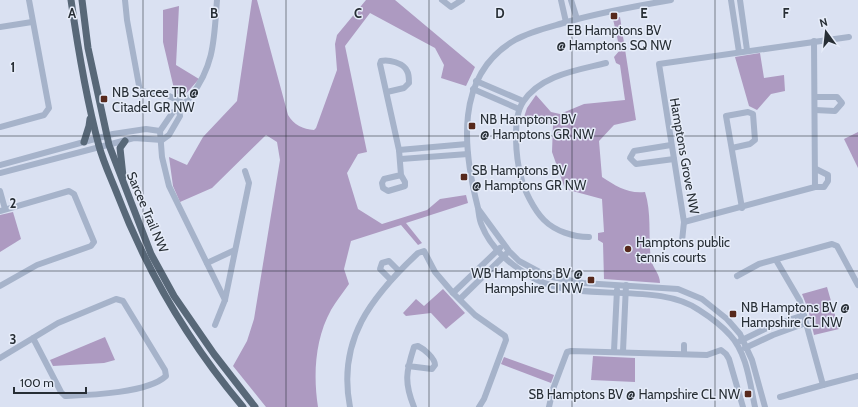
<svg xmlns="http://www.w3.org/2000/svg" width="858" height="407" viewBox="0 0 858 407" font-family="Cabin,sans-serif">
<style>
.green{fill:#ad9ac1}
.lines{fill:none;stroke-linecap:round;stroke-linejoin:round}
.minor{stroke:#a6b3ca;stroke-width:6}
.major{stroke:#586878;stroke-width:7}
.grid{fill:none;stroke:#272e35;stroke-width:1;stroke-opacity:0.55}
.poi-dot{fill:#57291c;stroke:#e6ecf9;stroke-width:1.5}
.labels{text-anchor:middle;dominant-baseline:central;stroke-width:3;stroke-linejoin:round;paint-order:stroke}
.poi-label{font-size:13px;fill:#272e35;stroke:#e6ecf9;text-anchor:start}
.street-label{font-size:13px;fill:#272e35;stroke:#e6ecf9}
.grid-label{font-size:13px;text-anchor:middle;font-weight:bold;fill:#272e35;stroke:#e6ecf9;stroke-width:3;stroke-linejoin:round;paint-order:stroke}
</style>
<rect width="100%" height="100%" fill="#dae1f2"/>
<g class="green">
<path d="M252 0H257L288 115C294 125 303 129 314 130L316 128 337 70 335 44 337 35 366 0H395L475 67 466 86 441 78 444 65 435 48 370 13 345 46 367 152 358 154 347 173 358 209 382 224 427 210 440 199 466 195 468 203 406 223 422 243 418 245 401 225 351 241 344 269 349 284C343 293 336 301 331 310 315 339 313 375 318 407H266L233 366 247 341 254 319 280 160 277 142 266 135 212 188 180 202 173 186 169 157 187 165 203 137 237 101Z"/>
<path d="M179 6 176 65 199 79 184 96 175 93 163 42V10Z"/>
<path d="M620 17 636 120 614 125 599 141 602 177C616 186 628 194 645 192 652 214 648 237 651 260 653 268 660 274 660 283L604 279 603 243 598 240V233L604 232 602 199 565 189 552 152 553 125 523 120 527 108 536 95 551 112 560 114 584 104 625 100 620 65 616 63 614 57 620 50 613 19Z"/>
<path d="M760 53 764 78 784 75 785 91 771 94 757 110 749 106 735 57Z"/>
<path d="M858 132V168L844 139Z"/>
<path d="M13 212 21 239 0 252V215Z"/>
<path d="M827 287 839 329 814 335 808 309 802 294Z"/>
<path d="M443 289 465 313 446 329 431 313 406 316 403 313 416 299 424 306Z"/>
<path d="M105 337 115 360 104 363 53 366 50 360Z"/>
<path d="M593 356 635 358V382L591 380Z"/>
<path d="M504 357 554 375 551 383 501 364Z"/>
</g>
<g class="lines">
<g class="minor">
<path d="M125 0 127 20 140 91 165 94 185 104"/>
<path d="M217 0C214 38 215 64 191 96 185 103 182 109 173 112L160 131 162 157 169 186 225 300"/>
<path d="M442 0 451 7 462 0"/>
<path d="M561 0 566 22"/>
<path d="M571 0 577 19"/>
<path d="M671 0C636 6 601 12 567 22 550 27 531 31 515 40 454 75 463 150 478 208 479 214 479 220 482 226 491 249 514 268 535 279 585 304 657 281 699 310 710 317 721 325 730 335 747 353 750 384 755 407"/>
<path d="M731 0 739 52"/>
<path d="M740 0 747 50"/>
<path d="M0 27 32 22"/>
<path d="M476 81 523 101"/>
<path d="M473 89 519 109"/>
<path d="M387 92 404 88 409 83C409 79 409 74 407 71 404 63 388 59 381 61L380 64 399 150 401 175 405 182V186L388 191 383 188 382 183 384 179 401 175"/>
<path d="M815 110 835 111 842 103 837 97H815"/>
<path d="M0 127 44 115 49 108 29 0"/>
<path d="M671 145 634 151 630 158 636 164 674 159"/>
<path d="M732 148 750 144 755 140 753 114 748 112 726 116 742 208"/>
<path d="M399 150 467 144"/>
<path d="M401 159 468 154"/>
<path d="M0 165 113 134 146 129 160 131"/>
<path d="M0 173 134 138 162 140 169 135 180 116 179 110"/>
<path d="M815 187H824L828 181V175L816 169"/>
<path d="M0 191 5 209"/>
<path d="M479 210 509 251 519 261 547 276 583 283 678 289 702 299 727 319 740 334 752 360 765 407"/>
<path d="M0 211 69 191 74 194 94 242 91 246 37 265 0 286"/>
<path d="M684 222 815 187 814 41"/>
<path d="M589 237C573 237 555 231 544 220 534 210 524 190 521 177 516 159 512 118 523 102 540 75 578 70 606 63"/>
<path d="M682 241 684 222 659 64 849 37"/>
<path d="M776 260 800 301 823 385 858 376"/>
<path d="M207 263 235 250"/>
<path d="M737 276 759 264 832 244 837 246 858 285"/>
<path d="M391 280 380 269 382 263 389 261 399 271"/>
<path d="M453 293 500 248"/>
<path d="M460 299 506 254"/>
<path d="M215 325 225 300 249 183 245 171"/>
<path d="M740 341 773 325 804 315"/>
<path d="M745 348 773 335 806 323"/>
<path d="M614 351 617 290"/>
<path d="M623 351 626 285"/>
<path d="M684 354V345"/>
<path d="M0 358 58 323 116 299 123 301 165 370 166 376C148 393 90 395 65 396L61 392 33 338"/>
<path d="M408 366 432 369 435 365C435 358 424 349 418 346L414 347C406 372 404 382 414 407"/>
<path d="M780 397 823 385"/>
<path d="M350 407C337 340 371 297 418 253L424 251 435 272 453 293 475 315 505 336 506 340 484 399 479 407"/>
<path d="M549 407 553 389 567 352 571 351 707 355 721 350 726 354 729 359 743 407"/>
</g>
<g class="major">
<path d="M71 0C78 49 86 98 99 146 103 161 110 176 116 191 146 270 189 343 243 407"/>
<path d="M82 0 88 48 109 145 151 254 174 296 214 354 255 407"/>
<path d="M84 142 89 126 90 119"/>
<path d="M123 176 120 148 125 141"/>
</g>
</g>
<path class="grid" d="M143 0V407M286 0V407M429 0V407M572 0V407M715 0V407M0 136H858M0 271H858"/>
<g class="poi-dot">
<rect x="610" y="12" width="8" height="8" rx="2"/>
<rect x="100" y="95" width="8" height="8" rx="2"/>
<rect x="468" y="122" width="8" height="8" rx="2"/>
<rect x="460" y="173" width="8" height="8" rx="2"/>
<circle cx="628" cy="249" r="4"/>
<rect x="587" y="276" width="8" height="8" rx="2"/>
<rect x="729" y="310" width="8" height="8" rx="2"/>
<rect x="744" y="390" width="8" height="8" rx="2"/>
</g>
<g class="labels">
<g class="poi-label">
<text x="614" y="30" text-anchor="middle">EB Hamptons BV<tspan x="614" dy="15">@ Hamptons SQ NW</tspan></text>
<text x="112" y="92">NB Sarcee TR @<tspan x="112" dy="15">Citadel GR NW</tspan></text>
<text x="480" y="119">NB Hamptons BV<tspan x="480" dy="15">@ Hamptons GR NW</tspan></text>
<text x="472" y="170">SB Hamptons BV<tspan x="472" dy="15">@ Hamptons GR NW</tspan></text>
<text x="636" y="242">Hamptons public<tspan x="636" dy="15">tennis courts</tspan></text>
<text x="583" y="273" text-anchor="end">WB Hamptons BV @<tspan x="583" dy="15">Hampshire CI NW</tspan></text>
<text x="741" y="307">NB Hamptons BV @<tspan x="741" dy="15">Hampshire CL NW</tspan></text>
<text x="740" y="394" text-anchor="end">SB Hamptons BV @ Hampshire CL NW</text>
</g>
<g class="street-label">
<text transform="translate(685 156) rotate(80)">Hamptons Grove NW</text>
<text transform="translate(148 212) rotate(67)">Sarcee Trail NW</text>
</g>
</g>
<g class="grid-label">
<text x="72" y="18">A</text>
<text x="214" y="18">B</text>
<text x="358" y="18">C</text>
<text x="500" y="18">D</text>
<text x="644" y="18">E</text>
<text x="786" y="18">F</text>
<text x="13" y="72">1</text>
<text x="13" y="208">2</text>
<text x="13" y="344">3</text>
</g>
<g transform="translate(826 32) rotate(345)" stroke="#e6ecf9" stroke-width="3" paint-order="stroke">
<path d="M0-3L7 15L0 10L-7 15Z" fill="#272e35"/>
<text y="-6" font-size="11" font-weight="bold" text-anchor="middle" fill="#272e35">N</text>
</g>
<path d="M14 387v6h72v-6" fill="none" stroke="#272e35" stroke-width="2"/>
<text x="20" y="387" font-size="12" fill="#272e35" stroke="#e6ecf9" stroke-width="3" paint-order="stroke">100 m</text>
</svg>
